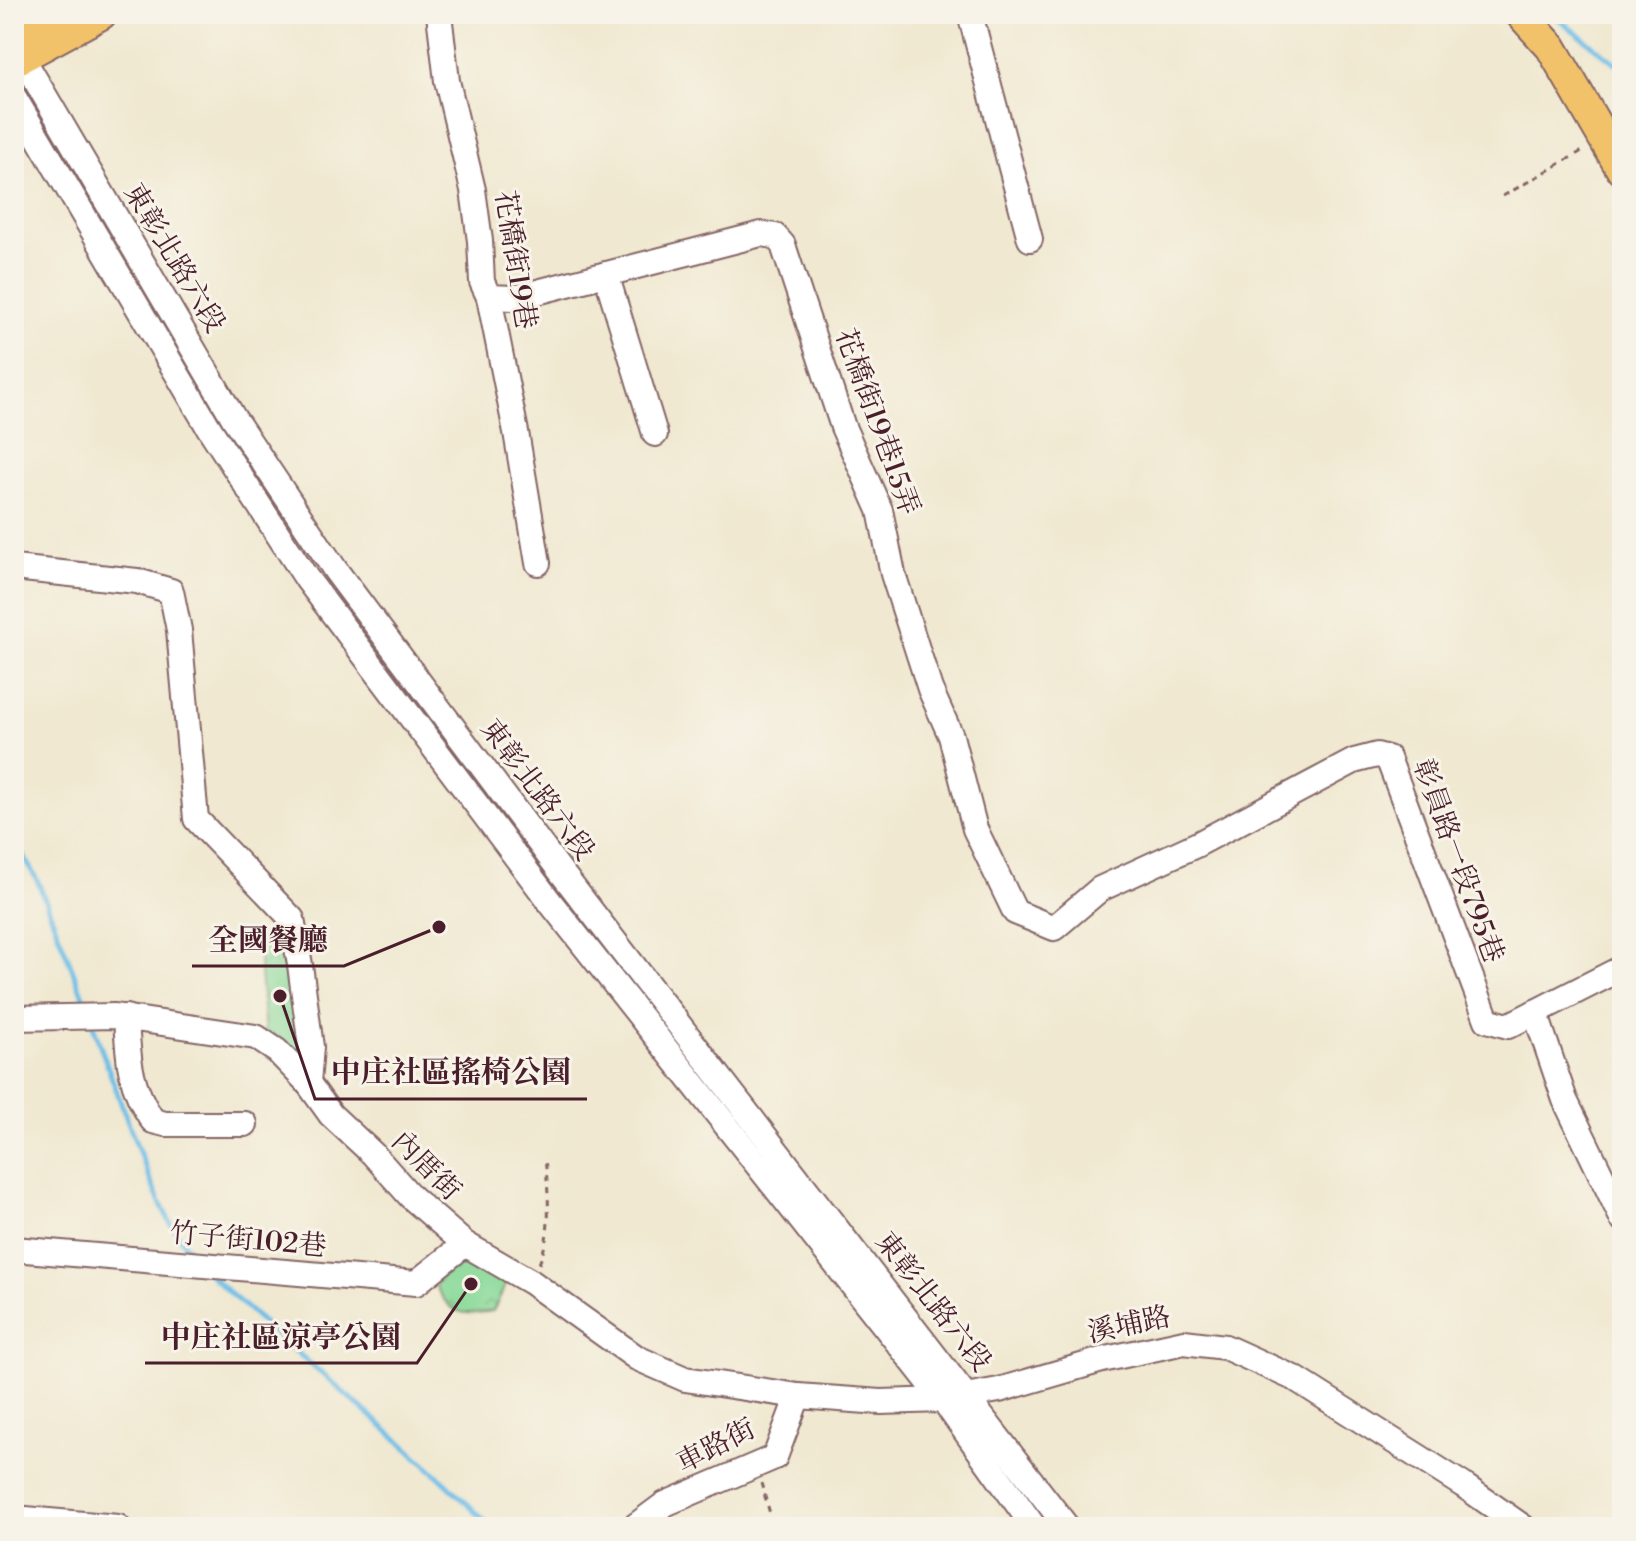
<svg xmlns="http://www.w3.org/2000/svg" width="1636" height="1541" viewBox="0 0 1636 1541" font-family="'Libre Bodoni','Noto Serif TC',serif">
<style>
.park{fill:url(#park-crowns);stroke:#6a7c62;stroke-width:2}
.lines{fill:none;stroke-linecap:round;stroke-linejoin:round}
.stream{stroke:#6cbee7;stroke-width:5}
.minor-casing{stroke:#846565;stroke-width:28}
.major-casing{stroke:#846565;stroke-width:34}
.path{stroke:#846565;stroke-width:3;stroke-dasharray:6 6;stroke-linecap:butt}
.minor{stroke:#fff;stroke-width:24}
.major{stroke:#f2c26a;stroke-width:30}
.labels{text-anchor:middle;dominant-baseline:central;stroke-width:6;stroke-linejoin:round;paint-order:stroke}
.street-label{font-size:28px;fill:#4a1f2b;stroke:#f7f3e8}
.leader{fill:none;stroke:#4a1f2b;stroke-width:3}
.callout-dot{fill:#4a1f2b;stroke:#f7f3e8;stroke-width:3}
.callout-label{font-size:30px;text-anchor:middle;font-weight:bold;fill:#4a1f2b;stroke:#f7f3e8;stroke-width:6;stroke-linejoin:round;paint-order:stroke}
</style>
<defs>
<pattern id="park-crowns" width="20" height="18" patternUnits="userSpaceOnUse" patternTransform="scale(2)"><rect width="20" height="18" fill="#89d999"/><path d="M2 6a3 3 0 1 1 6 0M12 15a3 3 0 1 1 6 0" fill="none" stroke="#78ba84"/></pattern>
</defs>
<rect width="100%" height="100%" fill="#f7f3e8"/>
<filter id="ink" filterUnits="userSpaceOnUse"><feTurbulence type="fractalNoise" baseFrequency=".0125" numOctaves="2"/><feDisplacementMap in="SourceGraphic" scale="16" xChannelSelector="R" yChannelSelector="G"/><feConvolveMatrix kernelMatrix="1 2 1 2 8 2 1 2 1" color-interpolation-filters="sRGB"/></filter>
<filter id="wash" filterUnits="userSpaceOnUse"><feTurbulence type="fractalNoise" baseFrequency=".006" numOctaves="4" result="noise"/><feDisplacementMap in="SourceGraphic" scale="32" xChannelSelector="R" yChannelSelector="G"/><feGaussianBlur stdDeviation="1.8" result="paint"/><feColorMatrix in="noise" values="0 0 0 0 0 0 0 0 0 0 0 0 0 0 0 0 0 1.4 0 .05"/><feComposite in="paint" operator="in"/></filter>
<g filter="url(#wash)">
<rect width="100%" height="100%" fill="#f0e8d0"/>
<g class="park">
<path d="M290 925 303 1055 266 1046 258 947 264 934Z"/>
<path d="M463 1251 507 1282 493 1311C462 1316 450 1315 435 1285Z"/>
</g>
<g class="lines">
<g class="stream">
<path d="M1552 14 1622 68"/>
<path d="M14 839 38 882 88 1009"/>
<path d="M92 1022C105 1061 120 1100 134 1138 150 1179 164 1221 192 1254"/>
<path d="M209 1274C301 1360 402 1437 491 1527"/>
</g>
</g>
</g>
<g filter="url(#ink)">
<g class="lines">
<g class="minor-casing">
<g id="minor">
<path d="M439 14 447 81 473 190 480 241 482 282 489 297 516 432 538 563"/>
<path d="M970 14 1030 239"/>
<path d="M14 51 22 57 233 417 336 571 561 872 1067 1527"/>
<path d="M14 97 209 428 307 579 550 902 943 1400 1034 1527"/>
<path d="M606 274 655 434"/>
<path d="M489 297 514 298 761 234 775 236 783 245 843 427 880 510 893 574 930 689 951 736 975 829 1015 912 1054 928 1100 889 1198 844 1354 761 1377 755 1388 758 1487 1020 1508 1026 1622 968"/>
<path d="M14 568 137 581 171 591 179 630 196 819 292 919 300 965 311 1047 308 1083"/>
<path d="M1535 1012 1565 1100 1622 1218"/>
<path d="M126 1017C128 1058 129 1086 153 1121L165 1124H245"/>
<path d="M14 1018 115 1016 256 1037 277 1051 308 1083 331 1115 373 1154 411 1197 465 1244 531 1282 637 1358 685 1379 798 1396 881 1402 943 1400 999 1390 1102 1360 1184 1342 1225 1347 1296 1379 1463 1485 1523 1527"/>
<path d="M14 1249 416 1283 465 1244"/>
<path d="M14 1518 118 1527"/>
<path d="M634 1527 665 1504 775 1457 798 1396"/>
</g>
</g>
<g class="major-casing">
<g id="major">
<path d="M1521 14 1551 47 1622 170"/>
<path d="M14 30 45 14"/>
<path d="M14 61 101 14"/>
</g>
</g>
<g class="path">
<path d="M1503 196 1584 150"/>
<path d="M539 1264C553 1229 548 1193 545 1157"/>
<path d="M761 1483 774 1527"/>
</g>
<use href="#minor" class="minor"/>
<use href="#major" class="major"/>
</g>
</g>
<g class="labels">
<g class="street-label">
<text transform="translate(174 258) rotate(59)">東彰北路六段</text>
<text transform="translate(515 260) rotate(81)">花橋街19巷</text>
<text transform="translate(877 422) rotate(70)">花橋街19巷15弄</text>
<text transform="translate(537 790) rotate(53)">東彰北路六段</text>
<text transform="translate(1458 861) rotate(70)">彰員路一段795巷</text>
<text transform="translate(426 1166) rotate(45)">內厝街</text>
<text transform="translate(248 1240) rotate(5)">竹子街102巷</text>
<text transform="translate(933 1302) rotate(52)">東彰北路六段</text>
<text transform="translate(1129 1325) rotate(-12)">溪埔路</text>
<text transform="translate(716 1446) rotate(-27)">車路街</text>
</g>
</g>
<path class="leader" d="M439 927L344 966H192M280 996L315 1099H587M471 1284L417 1363H145"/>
<g class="callout-dot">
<circle cx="439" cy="927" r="8"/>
<circle cx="280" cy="996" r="8"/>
<circle cx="471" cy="1284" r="8"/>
</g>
<g class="callout-label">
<text x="268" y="950">全國餐廳</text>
<text x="451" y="1082">中庄社區搖椅公園</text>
<text x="281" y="1347">中庄社區涼亭公園</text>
</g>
<rect width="1636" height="1541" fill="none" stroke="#f7f3e8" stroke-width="48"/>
</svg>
